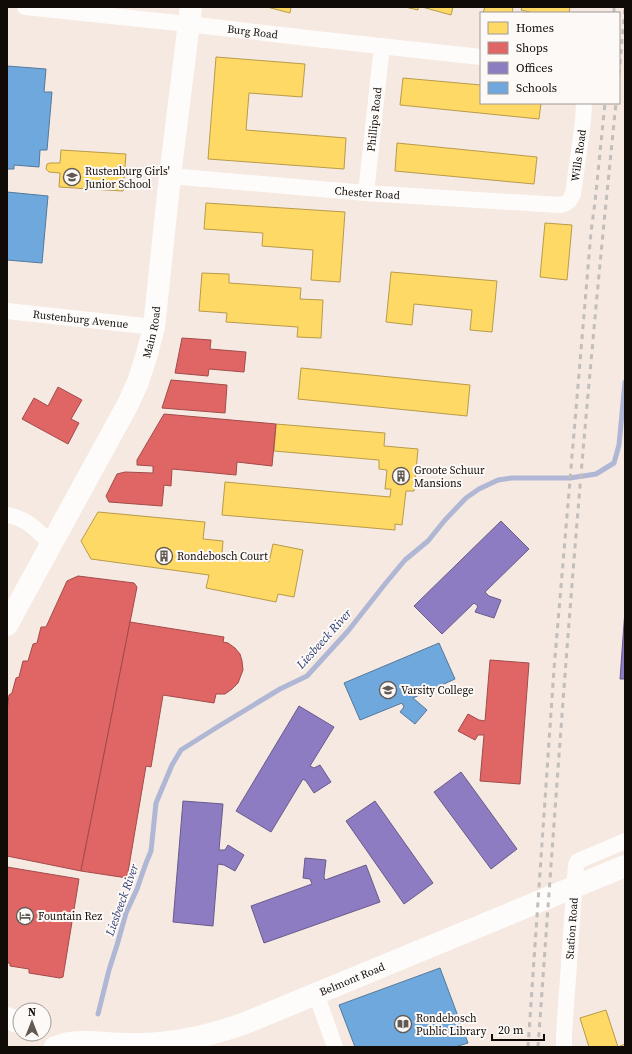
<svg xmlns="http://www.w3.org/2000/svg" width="632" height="1054" viewBox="0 0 632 1054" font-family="'Source Serif 4',serif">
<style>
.homes{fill:#ffd966;stroke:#b89b4a}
.shops{fill:#e06666;stroke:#a24b4a}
.offices{fill:#8e7cc3;stroke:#685a8b}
.schools{fill:#6fa8dc;stroke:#53799c}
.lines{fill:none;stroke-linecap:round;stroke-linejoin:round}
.stream{stroke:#afb7d4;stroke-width:5}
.street{stroke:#fefcfa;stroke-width:16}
.secondary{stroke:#fefcfa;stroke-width:22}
.rail{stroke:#c2bebc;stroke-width:3;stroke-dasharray:5 5;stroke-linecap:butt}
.labels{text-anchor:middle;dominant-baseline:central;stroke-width:4;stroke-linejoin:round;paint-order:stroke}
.street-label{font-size:11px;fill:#110b07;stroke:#fdf9f6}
.poi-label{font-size:11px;fill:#110b07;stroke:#fdf9f6;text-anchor:start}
.water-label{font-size:12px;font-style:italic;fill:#2a3a72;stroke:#fdf9f6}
</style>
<rect width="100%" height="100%" fill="#f5e9e1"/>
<g class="homes">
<path d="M267 7H291L290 13Z"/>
<path d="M405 7H418V10Z"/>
<path d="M422 7H453L451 15Z"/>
<path d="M485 7H513L512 13H483Z"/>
<path d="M522 7H570L569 13H534L521 10Z"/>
<path d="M216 57 305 64 302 97 249 93 246 130 346 138 344 169 208 159Z"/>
<path d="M403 78 481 85V103H541L539 119 400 105Z"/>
<path d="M397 143 537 157 534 184 395 171Z"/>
<path d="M61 150 126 154 123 191 59 187 60 173 49 172 46 169 47 164 50 163H60Z"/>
<path d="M206 203 345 212 340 282 311 280 313 250 262 246 263 233 204 229Z"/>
<path d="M545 223 572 225 567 280 540 277Z"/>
<path d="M391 272 497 281 492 332 470 330 472 310 414 304 412 325 386 322Z"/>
<path d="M202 273 229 274V283L301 288 300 299 323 300 321 338 297 337 298 327 226 322 227 313 199 311Z"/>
<path d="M301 368 470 385 467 416 298 399Z"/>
<path d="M276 424 385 433 384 446 418 449 414 491H406L402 525 395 524V530L222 515 225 482 390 497 391 489H385L387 470 379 469V460L274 451Z"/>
<path d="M98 512 205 522 203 539 223 541 222 553 269 562 273 544 303 550 294 597 278 594 276 602 206 588 209 575 91 559 81 541Z"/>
<path d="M606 1010 618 1047 625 1044V1047H589L580 1018Z"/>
</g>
<g class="shops">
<path d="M182 338 211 340 210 349 246 352 244 372 209 369 208 376 175 373Z"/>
<path d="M171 380 227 385 225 413 162 408Z"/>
<path d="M58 387 82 400 71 419 79 423 68 444 22 419 34 398 48 406Z"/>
<path d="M164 414 276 424 272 466 237 462 236 475 172 469 171 486 164 485 162 506 109 502 106 496 117 474 125 472 153 473V466L137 465V460Z"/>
<path d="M78 576 134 583 137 587 81 871 7 856V711L9 695 12 693 16 678 19 677 23 661H28L33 644 37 643 41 627H46L67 581Z"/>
<path d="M130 622 224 637 223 642 228 643 235 648 240 654 242 661 243 670 238 683 232 689 225 694H216L214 703 163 695 151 767 146 766 127 878 81 871Z"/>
<path d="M490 660 529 663 520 784 480 781 484 735H478L475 740 458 731 468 714 479 720 485 721Z"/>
<path d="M7 867 79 879 63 977 60 978 29 973V969L10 966V963H7Z"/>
</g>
<g class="offices">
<path d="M501 521 529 549 485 592 489 596 501 600 494 618 475 612 478 606 474 603 442 634 414 606Z"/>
<path d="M625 610V679H620Z"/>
<path d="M299 706 334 727 310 766 314 768 320 765 331 782 314 793 306 781 303 779 271 832 236 811Z"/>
<path d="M461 772 517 849 491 869 434 792Z"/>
<path d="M183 801 223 804 219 850H225L228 845 244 855 235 871 224 865 218 864 213 926 173 922Z"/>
<path d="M375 801 433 883 404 904 346 821Z"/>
<path d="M305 858 326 860 324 877 325 880 366 865 380 902 264 943 251 906 312 884 310 879 303 878Z"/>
</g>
<g class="schools">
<path d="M7 66 46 69 44 92H52L47 150H40L39 167 14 165V169H7Z"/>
<path d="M7 192 48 196 42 263 7 260Z"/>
<path d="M439 643 455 679 413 698 427 710 415 724 400 712 404 707 402 703 360 720 344 683Z"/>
<path d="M440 968 468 1043 455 1047H355L339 1005Z"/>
</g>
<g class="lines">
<path class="stream" d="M98 1014 109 970 117 945 126 913 137 889 146 863 151 851 156 803 172 765 181 750 219 726 280 689 307 676 348 631 385 584 405 560 428 541 445 520 466 498 479 489 498 480 512 478H570L596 474 614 463 619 445 625 382"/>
<g class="street">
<path id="s1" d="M25 7 188 24 316 39 481 57"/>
<path id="s2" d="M170 176 366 193 560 205C567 204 570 201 573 194L583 122 584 103"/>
<path id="s3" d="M366 193 382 46"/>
<path id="s4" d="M7 311 154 327"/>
<path d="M7 515C28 519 36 529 51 544"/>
<path d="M316 994 335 1047"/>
<path id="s5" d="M564 1047V1034L576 865 578 861 625 841"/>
</g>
<g class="secondary">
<path id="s6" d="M7 625 128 404 138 382 147 354 154 327 170 176 191 7"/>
<path d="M7 1018 20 1023"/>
<path id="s7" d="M55 1047C60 1046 65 1043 69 1043 82 1041 94 1042 106 1043 116 1044 127 1044 137 1044 175 1044 213 1035 248 1022L625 866"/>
</g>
<g class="rail">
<path d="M614 13V7"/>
<path d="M619 74 625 7"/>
<path d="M528 1047 554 669 591 232 595 202 605 103"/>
<path d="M538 1047C555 811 571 575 593 340 600 261 608 182 616 103"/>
</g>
</g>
<defs>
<g id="school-ring" transform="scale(0.9)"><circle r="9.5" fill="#fdf9f6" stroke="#615953" stroke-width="1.5"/><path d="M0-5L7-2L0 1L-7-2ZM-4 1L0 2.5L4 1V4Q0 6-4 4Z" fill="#615953"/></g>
<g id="building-ring" transform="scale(0.9)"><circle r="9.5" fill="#fdf9f6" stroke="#615953" stroke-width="1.5"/><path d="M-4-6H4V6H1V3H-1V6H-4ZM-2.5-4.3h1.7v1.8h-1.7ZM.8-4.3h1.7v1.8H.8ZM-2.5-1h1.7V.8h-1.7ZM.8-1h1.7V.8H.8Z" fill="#615953"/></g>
<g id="university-ring" transform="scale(0.9)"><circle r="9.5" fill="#fdf9f6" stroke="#615953" stroke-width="1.5"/><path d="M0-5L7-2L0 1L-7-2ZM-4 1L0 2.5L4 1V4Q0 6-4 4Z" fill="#615953"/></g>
<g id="hotel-ring" transform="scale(0.9)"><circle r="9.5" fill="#fdf9f6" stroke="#615953" stroke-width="1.5"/><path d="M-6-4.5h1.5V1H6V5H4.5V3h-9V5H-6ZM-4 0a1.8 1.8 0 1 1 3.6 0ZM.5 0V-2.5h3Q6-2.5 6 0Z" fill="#615953"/></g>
<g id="library-ring" transform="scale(0.9)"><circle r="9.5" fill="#fdf9f6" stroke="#615953" stroke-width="1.5"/><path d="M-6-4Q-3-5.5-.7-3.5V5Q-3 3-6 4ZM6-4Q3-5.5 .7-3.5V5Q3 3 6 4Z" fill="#615953"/></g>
</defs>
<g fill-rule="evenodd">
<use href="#school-ring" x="72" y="177"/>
<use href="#building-ring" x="401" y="476"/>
<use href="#building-ring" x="164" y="556"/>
<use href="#university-ring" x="388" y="690"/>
<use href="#hotel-ring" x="25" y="916"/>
<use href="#library-ring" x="403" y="1024"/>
</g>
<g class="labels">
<g class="street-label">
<text stroke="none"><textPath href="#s1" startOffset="229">Burg Road</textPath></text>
<text stroke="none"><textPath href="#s3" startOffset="74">Phillips Road</textPath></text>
<text stroke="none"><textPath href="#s2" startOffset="448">Wills Road</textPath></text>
<text stroke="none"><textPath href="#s2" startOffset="198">Chester Road</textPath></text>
<text stroke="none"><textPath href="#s4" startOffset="74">Rustenburg Avenue</textPath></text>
<text stroke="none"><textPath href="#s6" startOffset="328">Main Road</textPath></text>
<text stroke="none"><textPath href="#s5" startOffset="119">Station Road</textPath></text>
<text stroke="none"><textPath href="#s7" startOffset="309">Belmont Road</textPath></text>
</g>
<g class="poi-label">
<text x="85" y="171">Rustenburg Girls'<tspan x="85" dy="13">Junior School</tspan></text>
<text x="414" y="470">Groote Schuur<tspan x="414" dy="13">Mansions</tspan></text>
<text x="177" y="556">Rondebosch Court</text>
<text x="401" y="690">Varsity College</text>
<text x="38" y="916">Fountain Rez</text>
<text x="416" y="1018">Rondebosch<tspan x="416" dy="13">Public Library</tspan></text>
</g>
<g class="water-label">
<text transform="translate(324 639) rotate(-48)">Liesbeeck River</text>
<text transform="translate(122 900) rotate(-70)">Liesbeeck River</text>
</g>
</g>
<rect width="632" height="1054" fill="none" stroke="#110b07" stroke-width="16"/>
<rect x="480" y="12" width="140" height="92" fill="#fdf9f6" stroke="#9f9a96"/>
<rect x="488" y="22" width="20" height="12" fill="#ffd966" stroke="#9f9a96"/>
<text x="516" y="32" font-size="12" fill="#110b07">Homes</text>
<rect x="488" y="42" width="20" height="12" fill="#e06666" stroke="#9f9a96"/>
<text x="516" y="52" font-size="12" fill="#110b07">Shops</text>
<rect x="488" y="62" width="20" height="12" fill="#8e7cc3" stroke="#9f9a96"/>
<text x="516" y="72" font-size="12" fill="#110b07">Offices</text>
<rect x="488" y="82" width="20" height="12" fill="#6fa8dc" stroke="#9f9a96"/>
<text x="516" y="92" font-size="12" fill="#110b07">Schools</text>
<g transform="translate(32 1022)"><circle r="19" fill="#fdf9f6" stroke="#9f9a96"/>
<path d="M0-3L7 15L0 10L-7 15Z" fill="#615953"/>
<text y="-6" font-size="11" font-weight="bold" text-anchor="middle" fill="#110b07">N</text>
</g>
<path d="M492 1034v6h52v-6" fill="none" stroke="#110b07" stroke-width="2"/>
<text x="498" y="1034" font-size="12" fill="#110b07" stroke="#fdf9f6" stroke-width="3" paint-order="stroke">20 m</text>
</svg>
